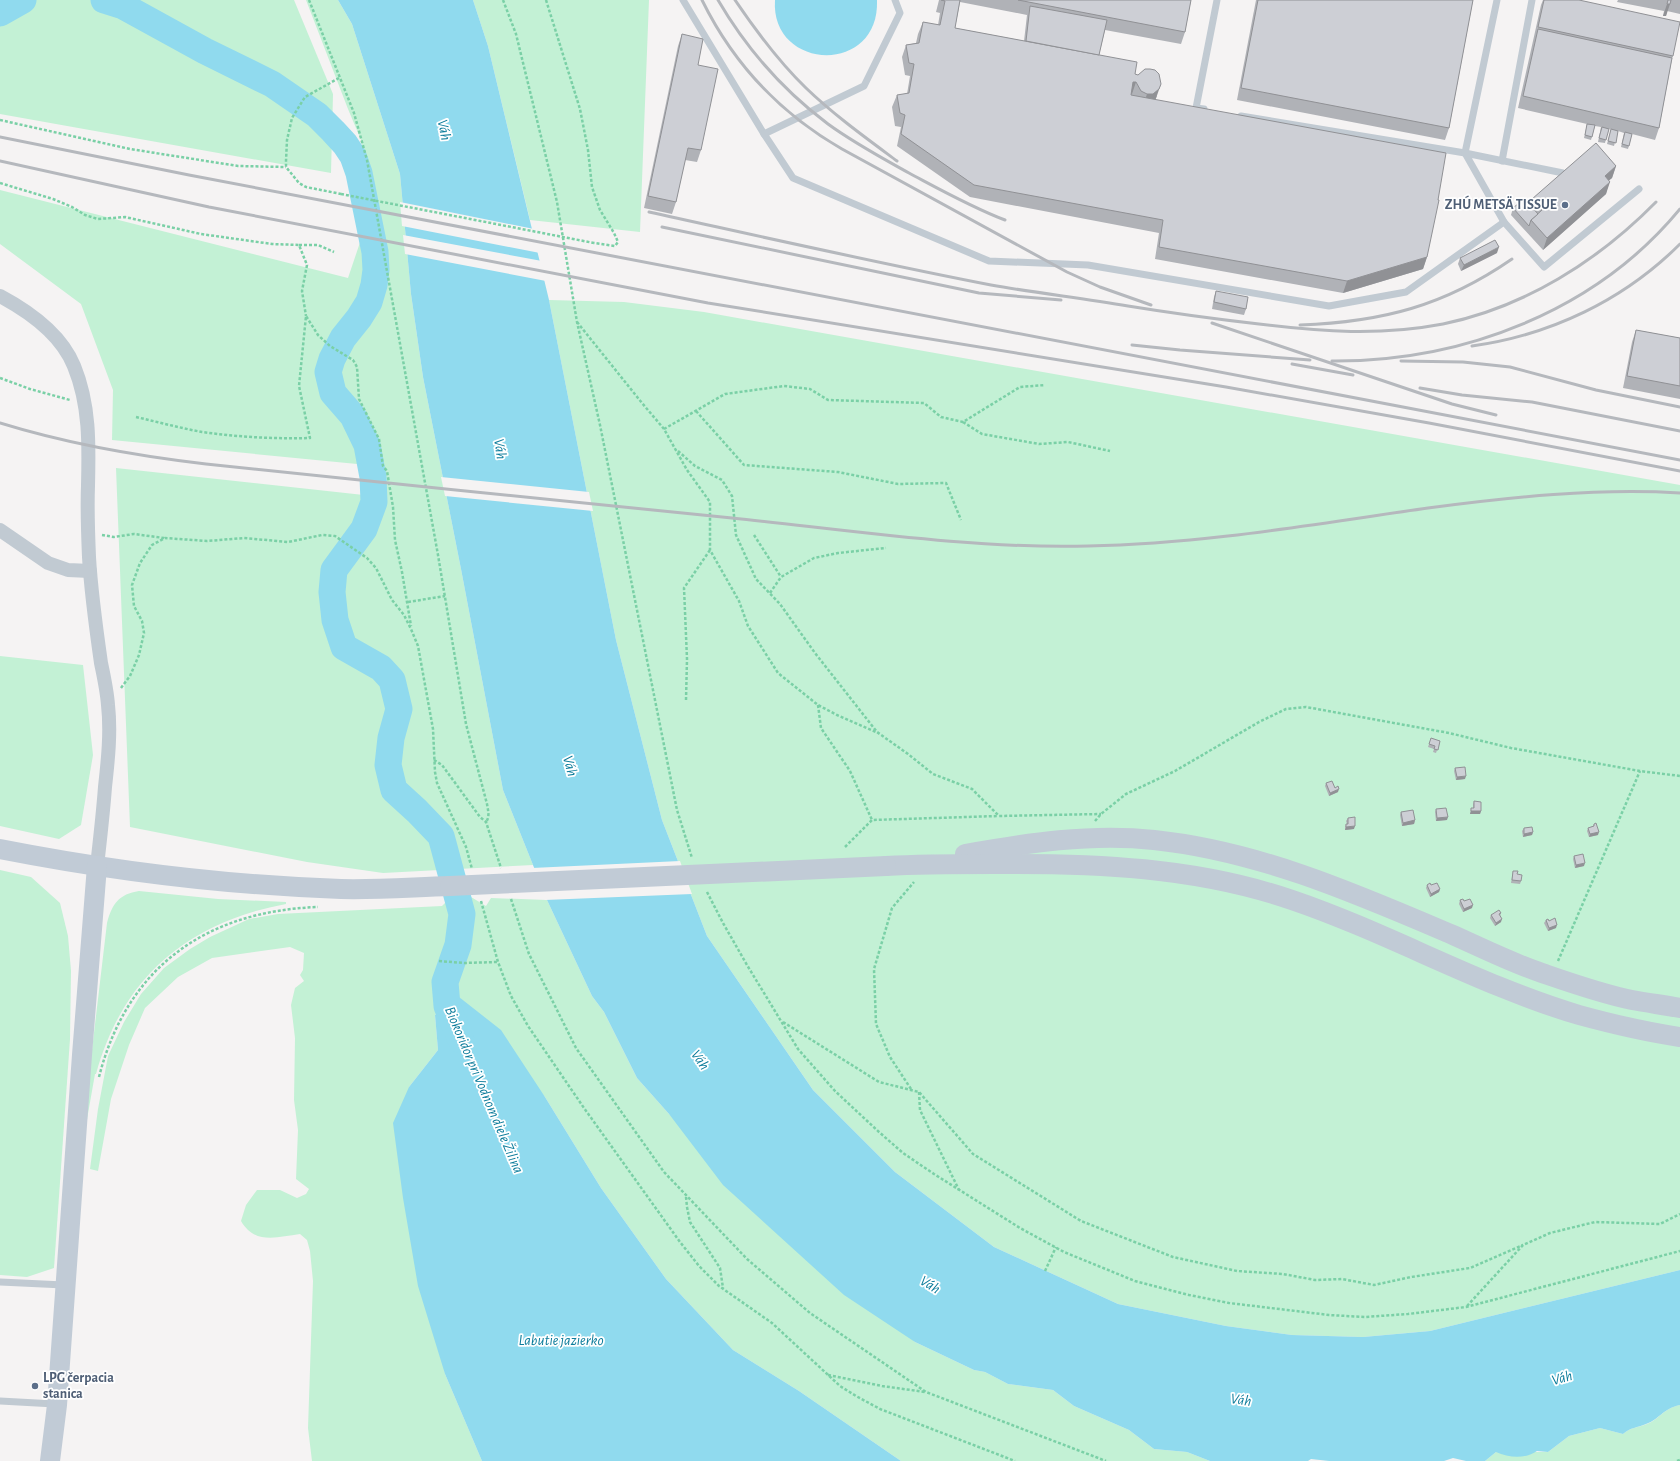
<svg xmlns="http://www.w3.org/2000/svg" width="1680" height="1461" viewBox="0 0 1680 1461" font-family="'Alegreya Sans',sans-serif">
<style>
.green{fill:#c3f1d5}
.water{fill:#90daee}
.pier{fill:#f5f3f3}
.lines{fill:none;stroke-linecap:round;stroke-linejoin:round}
.river{stroke:#90daee;stroke-width:27}
.path{stroke:#7ad0a6;stroke-width:2.5;stroke-dasharray:3 2;stroke-linecap:butt}
.service{stroke:#c1cad2;stroke-width:7}
.minor{stroke:#c1cad2;stroke-width:14}
.secondary{stroke:#c1cbd6;stroke-width:20}
.rail{stroke:#b5b8bd;stroke-width:3}
.path-bridge{stroke:#7ad0a6;stroke-width:2.5;stroke-dasharray:3 2;stroke-linecap:butt}
.secondary-bridge{stroke:#c1cbd6;stroke-width:20}
.wall{fill:#b0b2b7;fill-rule:evenodd}
.shaded-wall{fill:#909195}
.building{fill:#cdcfd5;stroke:#909195}
.service-dot{fill:#5c6f8a;stroke:#fff;stroke-width:1.5}
.labels{text-anchor:middle;dominant-baseline:central;stroke-width:3.5;stroke-linejoin:round;paint-order:stroke}
.service-label{font-size:14px;font-weight:bold;fill:#4e5e75;stroke:#fff;text-anchor:end}
.water-label{font-size:15px;font-style:italic;fill:#0c7c9b;stroke:#fff}
</style>
<rect width="100%" height="100%" fill="#f5f3f3"/>
<g class="green">
<path d="M0 0H294L333 94 331 173 0 114Z"/>
<path d="M306 0H338L352 24 400 174 411 294 423 377 461 569 503 790 533 865 383 873 307 862 130 827 116 468 382 497 357 464 112 440 113 390 81 304 0 244V190L348 278 375 198 361 140 348 109Z"/>
<path d="M473 0H649L640 232 530 220 488 46Z"/>
<path d="M549 300 624 302 704 312 1680 485V1270L1430 1331 1363 1337 1292 1335 1226 1326 1118 1304 994 1247 895 1172 813 1090 707 936 662 820 616 640Z"/>
<path d="M0 656 83 665 93 755 81 825 59 839 0 826Z"/>
<path d="M0 870 31 877 60 903 68 936 71 971 70 1039 54 1268 27 1277 0 1275Z"/>
<path d="M139 891 218 899 286 902V904C189 922 123 976 96 1074H95L86 1125 91 1058 107 923C112 904 119 894 139 891Z"/>
<path d="M471 897 486 906 491 898 547 900 592 996 604 1012 637 1078 669 1114 915 1342 974 1370 985 1372 1008 1384 1053 1390 1074 1406 1129 1430 1154 1449 1187 1452 1210 1461H901L799 1391 733 1350 666 1279 601 1188 545 1097 459 997 435 1015 438 1050 409 1087 445 1374 482 1461H312L308 1428 313 1281 310 1251 307 1240 300 1234C277 1237 255 1245 241 1221L246 1205 257 1190H280L297 1198 306 1194 309 1189 296 1179 298 1130 294 1100 295 1038 291 1005 295 988 304 981 300 975 303 970 304 953 290 947 212 958 178 977 145 1008 129 1045 111 1099 98 1171 90 1169 98 1109 108 1056 124 1022 141 994 164 968 190 949 210 937 249 919 278 914 442 906 446 902 456 906Z"/>
<path d="M1680 1405V1461H1485L1496 1452H1548L1569 1436 1600 1428 1623 1434C1631 1427 1637 1428 1647 1424 1660 1419 1662 1409 1680 1405Z"/>
</g>
<g class="water">
<path d="M338 0H473L488 46 549 300 616 640 662 820 707 936 813 1090 895 1172 994 1247 1118 1304 1226 1326 1292 1335 1363 1337 1430 1331 1680 1270V1405C1662 1409 1660 1419 1646 1424 1637 1428 1631 1427 1623 1434L1600 1428 1569 1436 1548 1452 1537 1451C1526 1459 1509 1458 1496 1452L1485 1461H1466L1453 1458 1444 1461H1329L1311 1459 1308 1461H1210L1187 1452 1154 1449 1129 1430 1074 1406 1053 1390 1008 1384 985 1372 974 1370 915 1342 844 1295 723 1185 669 1114 637 1078 604 1012 592 996 547 900 503 790 461 569 423 377 411 294 400 174 352 24Z"/>
<path d="M775 0H877C880 76 770 71 775 0Z"/>
<path d="M459 997 501 1030 545 1097 601 1188 666 1279 733 1350 799 1391 901 1461H482L445 1374 418 1286 403 1198 393 1123 409 1087 438 1050 435 1015Z"/>
</g>
<g class="pier">
<path d="M400 202 534 229 540 253 402 226Z"/>
<path d="M403 235 542 261 546 281 405 254Z"/>
<path d="M441 477 589 492 593 511 445 496Z"/>
<path d="M680 861 692 894 545 900 532 868Z"/>
</g>
<g class="lines">
<g class="river">
<path d="M104 0 123 6 205 51 272 84 317 115 333 131 345 144 353 156 359 173 375 252 376 270 374 285 369 302 359 318 343 338 332 359 328 372 333 393 353 416 367 445 373 477 374 502 364 529 334 570 332 592 335 620 344 647 381 668 392 680 399 709 391 738 388 765 394 790 417 811 441 836 462 914 458 945 445 982 447 1006 461 1040"/>
<path d="M0 13 23 0"/>
</g>
<g class="path">
<path d="M309 0 354 113 367 160 438 555 466 724 487 804C488 810 490 817 486 822"/>
<path d="M503 0 516 34 557 202 577 322 600 425 677 810 692 858"/>
<path d="M546 0 580 109 588 150 592 187 600 210 614 233 618 242 615 246 594 243"/>
<path d="M339 78 305 97 292 118 287 140 286 161V167L299 183 306 187 341 194"/>
<path d="M0 120 130 149 238 166 286 167"/>
<path d="M0 183 53 199 72 207 85 215 98 219 125 217 201 234 272 244 299 245 307 265 302 291 306 316"/>
<path d="M299 245H318L334 252"/>
<path d="M577 322 642 403 664 429 687 470 710 502V550L739 601 748 626 778 673 818 705 837 715 876 732"/>
<path d="M0 378 30 389 70 400"/>
<path d="M696 411 744 465 838 472 898 484 946 483 961 520"/>
<path d="M136 417C158 422 180 428 202 432 238 437 274 439 310 438L299 386 306 316 318 335 330 346 353 360 357 367 359 399 379 439 383 466 387 471 393 507 395 540 402 572 411 626"/>
<path d="M963 422 982 434 1039 444 1068 442 1110 451"/>
<path d="M664 429 725 394 784 386 810 389 828 400 924 403 941 417 963 422 1020 387 1045 385"/>
<path d="M678 451 695 466 722 480 732 496 736 535 756 579 780 604 815 653 877 732 908 754 933 774 972 789 999 816 1101 814"/>
<path d="M102 535 114 537 134 534 164 538"/>
<path d="M754 535 781 577"/>
<path d="M770 593 781 577 814 558 838 553 886 548"/>
<path d="M408 602 445 596"/>
<path d="M121 688 130 676 139 655 144 633 142 621 134 606 132 585 140 563 152 545 165 538 207 541 244 538 288 542 322 535 335 536 367 558 376 568 392 600 404 615 411 629 418 646 433 729 435 772 437 783 466 847 472 869"/>
<path d="M686 700 687 659 684 588 710 550"/>
<path d="M818 705 821 728 850 771 872 820"/>
<path d="M434 760 442 765 480 817 486 822 501 868"/>
<path d="M1095 821 1101 814 1126 794 1175 771 1259 722 1286 709 1306 707 1449 733 1511 748 1640 771 1680 776"/>
<path d="M845 847 872 820 998 816"/>
<path d="M707 892 723 923 747 965 798 1049 835 1091 879 1132 903 1153 934 1174 1020 1228 1064 1252 1135 1281 1189 1295 1229 1303 1329 1315 1365 1317 1408 1314 1466 1307 1680 1251"/>
<path d="M511 899 529 954 576 1048 664 1172 747 1259 810 1313 926 1392 1106 1461"/>
<path d="M481 901 498 962 511 996 528 1026 584 1108 680 1242 699 1266 719 1286 772 1323 840 1386 856 1396 880 1409 1015 1461"/>
<path d="M439 961 464 963 498 962"/>
<path d="M1558 961 1640 771"/>
<path d="M783 1022 879 1082 919 1092 973 1154 1081 1221 1173 1257 1237 1271 1283 1274 1315 1280 1342 1279 1374 1285 1411 1277 1470 1268 1523 1245"/>
<path d="M99 1077C127 967 206 911 318 907"/>
<path d="M911 1089 890 1057 876 1024 874 969 892 908 914 882"/>
<path d="M919 1092 920 1110 959 1190"/>
<path d="M686 1197 687 1207 690 1222 720 1268 723 1288"/>
<path d="M1045 1271 1056 1247"/>
<path d="M1467 1306 1523 1245 1550 1233 1595 1222 1660 1224 1680 1214"/>
<path d="M828 1375 882 1386 925 1392"/>
<path d="M1677 1461 1680 1460"/>
</g>
<g class="service">
<path d="M683 0 764 134 793 178 989 261 1088 265 1329 306 1406 292 1504 222"/>
<path d="M1204 109 1196 108 1217 0"/>
<path d="M1241 116 1465 153 1497 0"/>
<path d="M764 134 864 86 900 13 895 0"/>
<path d="M1502 161 1532 0"/>
<path d="M1563 173 1465 153 1504 222 1544 267 1639 189"/>
<path d="M0 1282 64 1285"/>
<path d="M0 1401 55 1404"/>
</g>
<g class="minor">
<path d="M0 296C30 312 61 334 74 366 90 405 89 445 88 486 87 510 88 533 89 557 91 592 96 628 101 663 104 677 107 691 108 705 111 732 108 760 105 787 103 814 100 840 97 866"/>
<path d="M0 530 48 563 68 570 90 571"/>
</g>
<g class="secondary">
<path d="M0 849C112 871 226 885 341 889 377 890 414 887 450 886"/>
<path d="M965 854C1027 843 1091 833 1154 840 1259 851 1357 894 1453 935 1482 948 1512 963 1542 973 1571 983 1602 994 1632 1000 1648 1003 1664 1005 1680 1008"/>
<path d="M886 866C922 864 958 864 994 864 1094 863 1196 867 1292 900 1389 933 1481 986 1579 1015 1612 1024 1646 1032 1680 1037"/>
<path d="M50 1461 57 1405 82 1055 97 866"/>
</g>
<g class="rail">
<path d="M702 0C733 63 781 114 842 149L1067 272 1100 287 1151 305"/>
<path d="M718 0C746 48 784 91 828 124 854 143 882 158 909 173 941 190 971 207 1005 220"/>
<path d="M735 0C756 31 779 62 806 88 834 115 866 138 897 161"/>
<path d="M0 137 189 175 1680 460"/>
<path d="M0 161 209 207 708 303 1226 387 1429 423 1680 471"/>
<path d="M649 212C763 237 877 263 991 285 1036 293 1082 298 1128 306 1171 313 1215 319 1259 324 1322 332 1380 336 1443 324 1525 307 1598 261 1656 202"/>
<path d="M662 227 979 293 1061 300"/>
<path d="M1212 323 1452 404 1496 415"/>
<path d="M1300 325C1382 322 1444 306 1512 259"/>
<path d="M1132 345 1180 350 1310 360"/>
<path d="M1472 346C1551 335 1624 300 1680 244"/>
<path d="M1332 361C1463 362 1596 311 1680 209"/>
<path d="M1401 361 1463 362 1510 367 1596 390 1680 407"/>
<path d="M1292 364 1353 375"/>
<path d="M1420 388 1462 395 1532 402 1680 431"/>
<path d="M0 423C68 444 136 456 206 464 381 483 557 500 732 518 848 530 971 549 1088 546 1202 544 1315 524 1428 508 1511 497 1596 488 1680 493"/>
</g>
<path class="path-bridge" d="M341 194 594 243"/>
<path class="secondary-bridge" d="M450 886 886 866"/>
</g>
<g class="wall">
<path d="M939 0H1191L1185 32 1181 44 1105 30 1099 55 1135 74 1157 96 1155 100 1427 257 1423 269 1343 293 1155 259 1159 233 970 197 897 146 901 127 895 126 892 107 897 95 907 94 910 76 905 75 902 57 906 45 916 43 918 34 923 22 938 25 940 13 936 12ZM960 2 1027 15 1024 41 955 28Z"/>
<path d="M1256 0H1473L1449 128 1445 140 1237 100Z"/>
<path d="M1543 0H1579L1673 56 1672 59 1659 128 1655 140 1632 134 1628 149 1621 147 1624 133 1618 131 1614 146 1607 144 1611 129H1608L1605 143 1598 142 1601 127 1595 126 1591 140 1584 138 1587 124 1518 108 1541 5Z"/>
<path d="M1618 0H1680V14L1667 11 1666 16H1663L1664 11 1617 2Z"/>
<path d="M682 34 698 65 701 150 697 162 685 160 676 202 672 214 644 208 678 46Z"/>
<path d="M1616 166 1612 178 1609 180 1606 194 1543 250 1511 215 1513 208 1531 203 1532 199Z"/>
<path d="M1497 253 1461 271 1458 264 1460 258Z"/>
<path d="M1216 291 1246 309 1244 315 1212 309 1214 297Z"/>
<path d="M1636 330 1680 338V399L1623 388 1632 342Z"/>
<path d="M1431 738 1440 741 1436 753 1433 752 1434 749 1428 747Z"/>
<path d="M1455 768 1465 779 1456 780 1454 771Z"/>
<path d="M1326 783 1335 788 1338 792 1329 796 1325 786Z"/>
<path d="M1474 801 1481 811 1480 814H1470L1471 808H1473V804Z"/>
<path d="M1436 809 1447 820 1436 821 1435 812Z"/>
<path d="M1401 812 1415 820 1414 824 1402 826 1400 815Z"/>
<path d="M1348 818 1354 829 1345 830V827L1346 824H1347L1346 821Z"/>
<path d="M1594 824 1598 835 1589 837 1587 831 1588 828 1593 826Z"/>
<path d="M1524 828 1533 832 1532 835 1523 837 1522 831Z"/>
<path d="M1574 856 1584 866 1575 868 1573 859Z"/>
<path d="M1513 871 1517 874 1521 881 1520 884 1511 883Z"/>
<path d="M1427 885 1440 889 1439 892 1430 897 1426 888Z"/>
<path d="M1460 900 1464 901 1472 908 1463 912 1459 904Z"/>
<path d="M1501 913 1500 916 1501 922 1495 926 1490 918 1491 915Z"/>
<path d="M1546 920 1549 921 1556 928 1548 931 1544 923Z"/>
</g>
<g class="shaded-wall">
<path d="M1667 4H1670L1666 16H1663Z"/>
<path d="M1133 82H1136L1132 94H1129Z"/>
<path d="M1161 84 1155 101 1143 106 1147 94Z"/>
<path d="M1616 166 1612 178 1600 188 1605 176Z"/>
<path d="M1610 182 1606 194 1543 250 1547 238Z"/>
<path d="M1499 247 1497 253 1461 271 1464 265Z"/>
<path d="M1427 257 1423 269 1343 293 1347 281Z"/>
<path d="M1466 776 1465 779 1456 780 1457 777Z"/>
<path d="M1339 789 1338 792 1329 796 1330 793Z"/>
<path d="M1471 811H1481L1480 814H1470Z"/>
<path d="M1448 817 1447 820 1436 821 1437 818Z"/>
<path d="M1415 820 1414 824 1402 826 1403 823Z"/>
<path d="M1355 826 1354 829 1345 830 1346 827Z"/>
<path d="M1533 832 1532 835 1523 837 1524 834Z"/>
<path d="M1599 832 1598 835 1589 837 1590 834Z"/>
<path d="M1585 863 1584 866 1575 868 1576 865Z"/>
<path d="M1440 889 1439 892 1430 897 1431 894Z"/>
<path d="M1473 905 1472 908 1463 912 1464 909Z"/>
<path d="M1502 919 1501 922 1495 926 1496 923Z"/>
<path d="M1557 925 1556 928 1548 931 1549 928Z"/>
</g>
<g class="building">
<path d="M941 0H960L955 28 1137 62 1135 74 1138 75 1145 69H1150L1155 70 1159 74 1161 84 1159 89 1153 94H1147L1141 91 1136 82H1133L1131 95 1446 153 1438 200H1439L1427 257 1347 281 1159 247 1163 220 974 185 901 134 905 115 900 113 897 95 909 93 914 64 909 63 906 45 919 43 923 22 940 25 945 1Z"/>
<path d="M1018 0H1191L1185 32Z"/>
<path d="M1258 0H1473L1449 128 1241 88Z"/>
<path d="M1544 0H1579L1680 22 1673 56 1538 27Z"/>
<path d="M1668 0H1671L1670 4H1667Z"/>
<path d="M1030 6 1107 20 1099 55 1026 41Z"/>
<path d="M1538 29 1672 58 1659 128 1523 96Z"/>
<path d="M682 34 703 39 698 65 718 69 701 150 688 148 676 202 648 196Z"/>
<path d="M1587 124 1595 125 1592 137 1585 135Z"/>
<path d="M1602 127 1609 129 1606 140 1599 138Z"/>
<path d="M1611 129 1618 131 1616 143 1608 141Z"/>
<path d="M1625 132 1632 134 1629 146 1622 144Z"/>
<path d="M1596 143 1616 166 1605 176 1610 182 1547 238 1531 220 1542 210 1532 199Z"/>
<path d="M1525 198 1531 203 1530 205 1538 214 1531 220 1529 226 1513 208Z"/>
<path d="M1495 240 1499 247 1464 265 1460 258Z"/>
<path d="M1216 291 1248 297 1246 309 1214 302Z"/>
<path d="M1636 330 1680 338V386L1627 376Z"/>
<path d="M1431 738 1440 741 1438 750 1434 749 1435 746 1429 744Z"/>
<path d="M1465 767 1466 776 1457 777 1455 768Z"/>
<path d="M1332 781 1335 788 1338 786 1339 789 1330 793 1326 783Z"/>
<path d="M1474 801 1481 802V811H1471V808H1474Z"/>
<path d="M1446 808 1448 817 1437 818 1436 809Z"/>
<path d="M1413 810 1415 820 1403 823 1401 812Z"/>
<path d="M1355 817V826L1346 827V824H1348V818Z"/>
<path d="M1596 823 1599 832 1590 834 1588 828 1594 826V824Z"/>
<path d="M1532 827 1533 832 1524 834V828Z"/>
<path d="M1583 854 1585 863 1576 865 1574 856Z"/>
<path d="M1513 871H1518L1517 874 1522 875 1521 881 1512 880Z"/>
<path d="M1430 883 1431 885 1437 883 1440 889 1431 894 1427 885Z"/>
<path d="M1463 899 1464 901 1470 899 1473 905 1464 909 1460 900Z"/>
<path d="M1499 910 1501 913 1499 914 1502 919 1496 923 1491 915Z"/>
<path d="M1555 918 1557 925 1549 928 1546 920 1548 919 1549 921Z"/>
</g>
<g class="service-dot">
<circle cx="1565" cy="205" r="4"/>
<circle cx="35" cy="1386" r="4"/>
</g>
<g class="labels">
<g class="service-label">
<text x="1557" y="205">ZHÚ METSÄ TISSUE</text>
<text x="43" y="1378" text-anchor="start">LPG čerpacia<tspan x="43" dy="16">stanica</tspan></text>
</g>
<g class="water-label">
<text transform="translate(444 130) rotate(78)">Váh</text>
<text transform="translate(500 449) rotate(81)">Váh</text>
<text transform="translate(570 766) rotate(74)">Váh</text>
<text transform="translate(700 1060) rotate(56)">Váh</text>
<text transform="translate(484 1090) rotate(67)">Biokoridor pri Vodnom diele Žilina</text>
<text transform="translate(930 1285) rotate(32)">Váh</text>
<text x="561" y="1340">Labutie jazierko</text>
<text transform="translate(1562 1378) rotate(-16)">Váh</text>
<text transform="translate(1241 1400) rotate(8)">Váh</text>
</g>
</g>
</svg>
